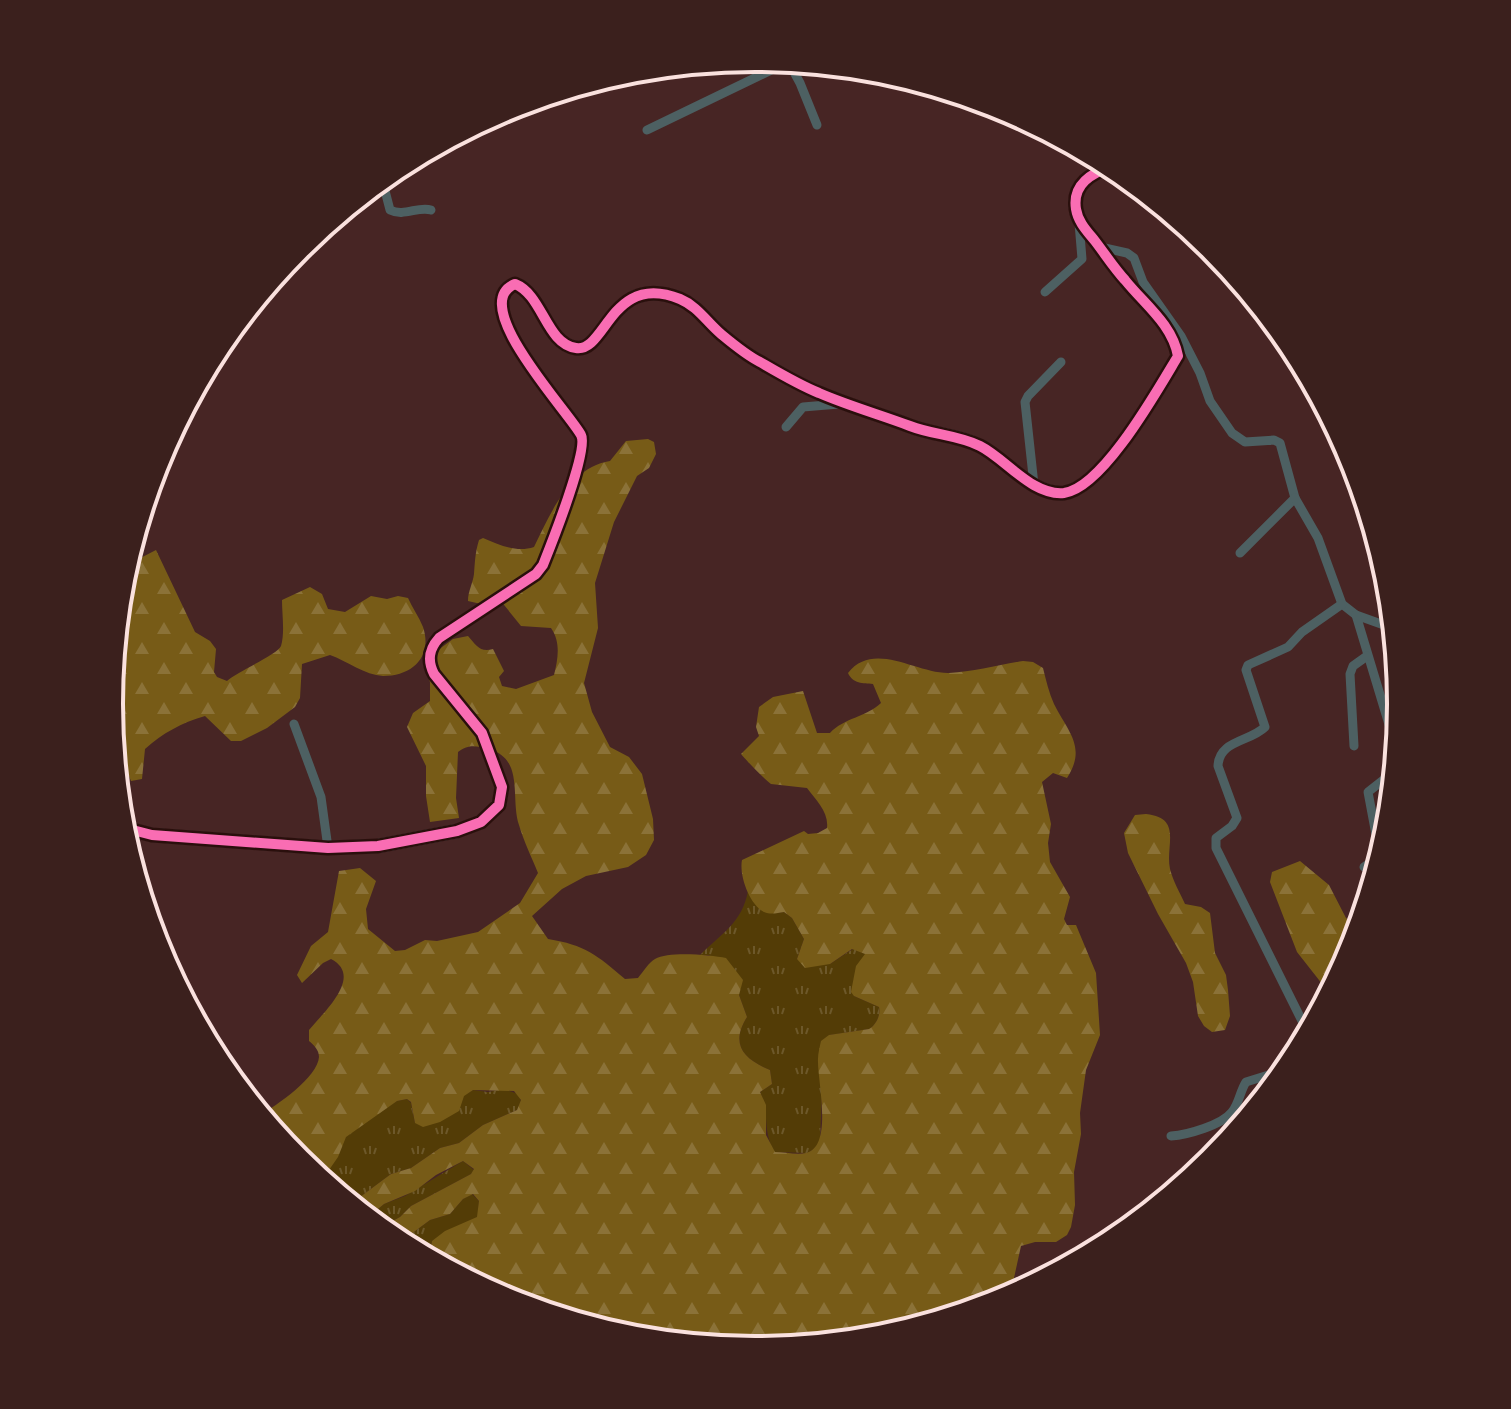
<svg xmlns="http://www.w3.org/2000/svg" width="1511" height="1409" viewBox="0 0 1511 1409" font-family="'Asap Condensed',sans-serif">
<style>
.grass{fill:url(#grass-tufts)}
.forest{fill:url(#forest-firs)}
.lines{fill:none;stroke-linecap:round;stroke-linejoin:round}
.street{stroke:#4d6062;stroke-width:9}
.secondary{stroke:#4f6568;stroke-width:14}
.cycleway-casing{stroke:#2a0f0c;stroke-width:15}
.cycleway{stroke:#f96db3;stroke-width:10}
.rim{fill:none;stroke:#fae1de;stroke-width:4}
</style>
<defs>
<pattern id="grass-tufts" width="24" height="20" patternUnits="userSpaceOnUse" patternTransform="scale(2)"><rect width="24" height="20" fill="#533c06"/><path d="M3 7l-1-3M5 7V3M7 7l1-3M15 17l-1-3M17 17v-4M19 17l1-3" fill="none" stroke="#6d582a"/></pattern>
<pattern id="forest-firs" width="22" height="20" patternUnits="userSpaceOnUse" patternTransform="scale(2)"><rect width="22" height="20" fill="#775b17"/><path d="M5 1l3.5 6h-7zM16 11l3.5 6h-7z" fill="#8b7238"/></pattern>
</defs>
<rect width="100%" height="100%" fill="#472524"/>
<g class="grass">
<path d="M748 891C760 909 761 915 784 912L792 918 804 939 797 959 830 964 853 949 866 954 854 996 879 1007C881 1015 876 1025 869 1029L830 1035 818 1060 822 1091 820 1140 816 1148 807 1153 774 1152C762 1128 770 1115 760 1092L772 1084 770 1070C743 1059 730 1044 747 1017L739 995 709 955H700C722 933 742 923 748 891Z"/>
<path d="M504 1089 518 1094 521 1101 517 1110 483 1125 459 1143 440 1148 411 1168 391 1174 360 1197 347 1202 314 1175C340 1167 333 1157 345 1138 353 1127 384 1108 397 1101L407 1099 411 1103 415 1123 473 1090 488 1092Z"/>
<path d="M463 1161 474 1170 471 1174 411 1206 400 1217 380 1228 367 1218 384 1204 405 1196Z"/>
<path d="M472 1194 479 1201 478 1217 432 1241 429 1259 399 1243 430 1220 450 1214 463 1199Z"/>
</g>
<g class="forest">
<path d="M648 439 654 442 656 454 649 468 637 476 614 522 595 583 598 628 584 683 592 712 610 747 629 757 642 774 653 819 654 840 646 855 628 867 586 876 562 889 532 916 548 939C585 945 597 955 625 979L638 978C643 972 649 962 655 959 669 951 710 955 726 958L743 980 739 995 747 1017C730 1044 743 1059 770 1070L772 1084 760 1092 766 1105V1135L775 1152C784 1152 797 1155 806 1153 834 1147 817 1079 818 1059 818 1053 820 1046 821 1041L829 1035 869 1029C876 1025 881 1015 879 1007L854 996 851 992 856 966 865 954 852 949 830 964 805 968 797 959 804 939 792 918 784 912C777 913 771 915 764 912 749 904 739 875 742 860L804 831 808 834 818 833 827 828C829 812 816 800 807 788L771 784C766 781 745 759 741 754L759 736 756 727 759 707 773 697 803 691 817 733H830C844 718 866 717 881 703L873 684C863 683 853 684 848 673 874 640 917 674 949 673 973 672 999 665 1023 661L1033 662 1043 668C1046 680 1049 693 1054 704 1068 732 1087 747 1067 778L1053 773 1042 782 1051 824 1048 843 1050 862 1070 897 1064 919 1067 925H1076L1096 973 1100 1035 1086 1070 1080 1113 1081 1134 1074 1172 1075 1205 1071 1227 1067 1235 1056 1242H1035L1021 1246 1012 1287 1019 1293 1002 1302 881 1339 755 1351 629 1338 508 1302 429 1259 432 1241 445 1231 477 1217 479 1201 473 1194 463 1199 450 1214 430 1220 399 1243 380 1228 400 1217 411 1206 471 1174 474 1169 463 1161 436 1175 415 1191 384 1204 367 1218 347 1202 360 1197 391 1174 411 1168 440 1148 459 1143 483 1125 517 1110 521 1100 514 1091 473 1090 464 1096 459 1111 440 1122 423 1127 415 1123 411 1102 407 1099 397 1101 346 1137 338 1157 329 1170 314 1175 298 1161 260 1115C276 1106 318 1077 319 1057 319 1050 314 1045 309 1041V1030C324 1012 364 976 331 959L323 963 302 983 297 975 311 946 328 932 339 871 360 868 376 881 366 909 368 929 395 951 405 950 425 940 437 941 478 932 520 903 538 873C532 858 524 842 519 825 510 798 525 758 488 749 476 746 469 744 458 752L456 798 459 818 430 822 426 796V766L407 727 413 713 430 701V682L423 661 453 639 468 636C476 645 480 653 493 649L504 671 499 677 502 686 516 689 554 675C558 659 561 642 551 628L521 626 496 595 481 604 468 601C468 591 473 583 474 574 475 562 475 553 479 540L483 538C499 545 517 553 534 547 550 514 570 467 610 461L626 441Z"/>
<path d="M156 550 195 632 210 641 216 649 214 672 217 677 227 681C237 672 278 654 281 646 285 633 282 614 282 600L310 587 322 594 328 609 345 612 371 596 387 599 398 596 408 598C412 607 419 617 423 627 433 657 412 676 383 676 365 675 347 661 330 655L302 664 300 698 295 707 267 728 241 741H231L205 716C181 723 163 733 145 749L142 779 131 781 112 731 109 704 122 578 125 566Z"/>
<path d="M1146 814C1183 818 1165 845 1170 869 1173 881 1180 893 1185 904L1201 907 1210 913 1215 953 1226 975 1228 990 1230 1016 1225 1030 1212 1032 1204 1026 1198 1016 1193 982 1186 963 1158 914 1128 853 1124 833 1135 815Z"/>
<path d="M1300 861 1329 885 1346 918 1360 928 1353 952 1330 994 1297 952 1270 882 1272 872Z"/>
</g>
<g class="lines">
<g class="street">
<path d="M788 61 800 83 817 125"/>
<path d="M647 130 788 62"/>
<path d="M405 162 427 151"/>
<path d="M382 179 390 210C404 217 418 206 431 210"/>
<path d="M1100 247 1127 253 1134 258 1143 282 1181 336 1200 373 1210 401 1232 433 1245 442 1274 440 1280 443 1295 498 1240 553"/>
<path d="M1045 292 1082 259 1079 223"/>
<path d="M786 427 803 407 839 404"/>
<path d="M1034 485 1025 402 1028 396 1061 362"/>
<path d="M1295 498 1318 538 1342 604 1356 615 1395 629"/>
<path d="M1356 615 1397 751"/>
<path d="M294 724 321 797 328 848"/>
<path d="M1354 746 1350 674 1353 666 1367 656"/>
<path d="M1364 867 1380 856 1368 792 1396 770"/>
<path d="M1309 1035 1216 848V838L1232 826 1237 818 1218 766C1219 740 1250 742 1265 727L1246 670 1248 665 1288 647 1302 632 1342 604"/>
<path d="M1171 1136C1187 1135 1222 1125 1232 1112 1239 1104 1240 1091 1246 1082L1278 1072 1293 1063"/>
</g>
<path class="secondary" d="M121 827 152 835 328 848 378 846 457 831 481 822 499 805 502 787 482 733 434 674C427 660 429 649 439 638L536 574 543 565C551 545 589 449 581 435 569 412 466 304 515 284 543 295 546 344 576 348 606 353 611 271 680 299 697 306 707 322 721 334 733 344 746 355 760 362 779 373 799 385 819 393 849 406 881 415 910 426 933 435 958 435 980 446 1006 459 1032 496 1064 493 1103 488 1158 389 1178 356 1172 324 1145 305 1125 280 1114 268 1105 254 1095 241 1087 231 1078 222 1076 209 1072 184 1092 173 1112 166"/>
<g class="cycleway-casing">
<path id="cycleway" d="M121 827 152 835 328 848 378 846 457 831 481 822 499 805 502 787 482 733 434 674C427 660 429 649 439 638L536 574 543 565C551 545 589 449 581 435 569 412 466 304 515 284 543 295 546 344 576 348 606 353 611 271 680 299 697 306 707 322 721 334 733 344 746 355 760 362 779 373 799 385 819 393 849 406 881 415 910 426 933 435 958 435 980 446 1006 459 1032 496 1064 493 1103 488 1158 389 1178 356 1172 324 1145 305 1125 280 1114 268 1105 254 1095 241 1087 231 1078 222 1076 209 1072 184 1092 173 1112 166"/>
</g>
<use href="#cycleway" class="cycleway"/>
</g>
<path d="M0 0H1511V1409H0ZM123 704a632 632 0 1 1 1264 0a632 632 0 1 1-1264 0Z" fill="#3b201d" fill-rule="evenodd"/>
<path class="rim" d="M123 704a632 632 0 1 1 1264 0a632 632 0 1 1-1264 0Z"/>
</svg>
